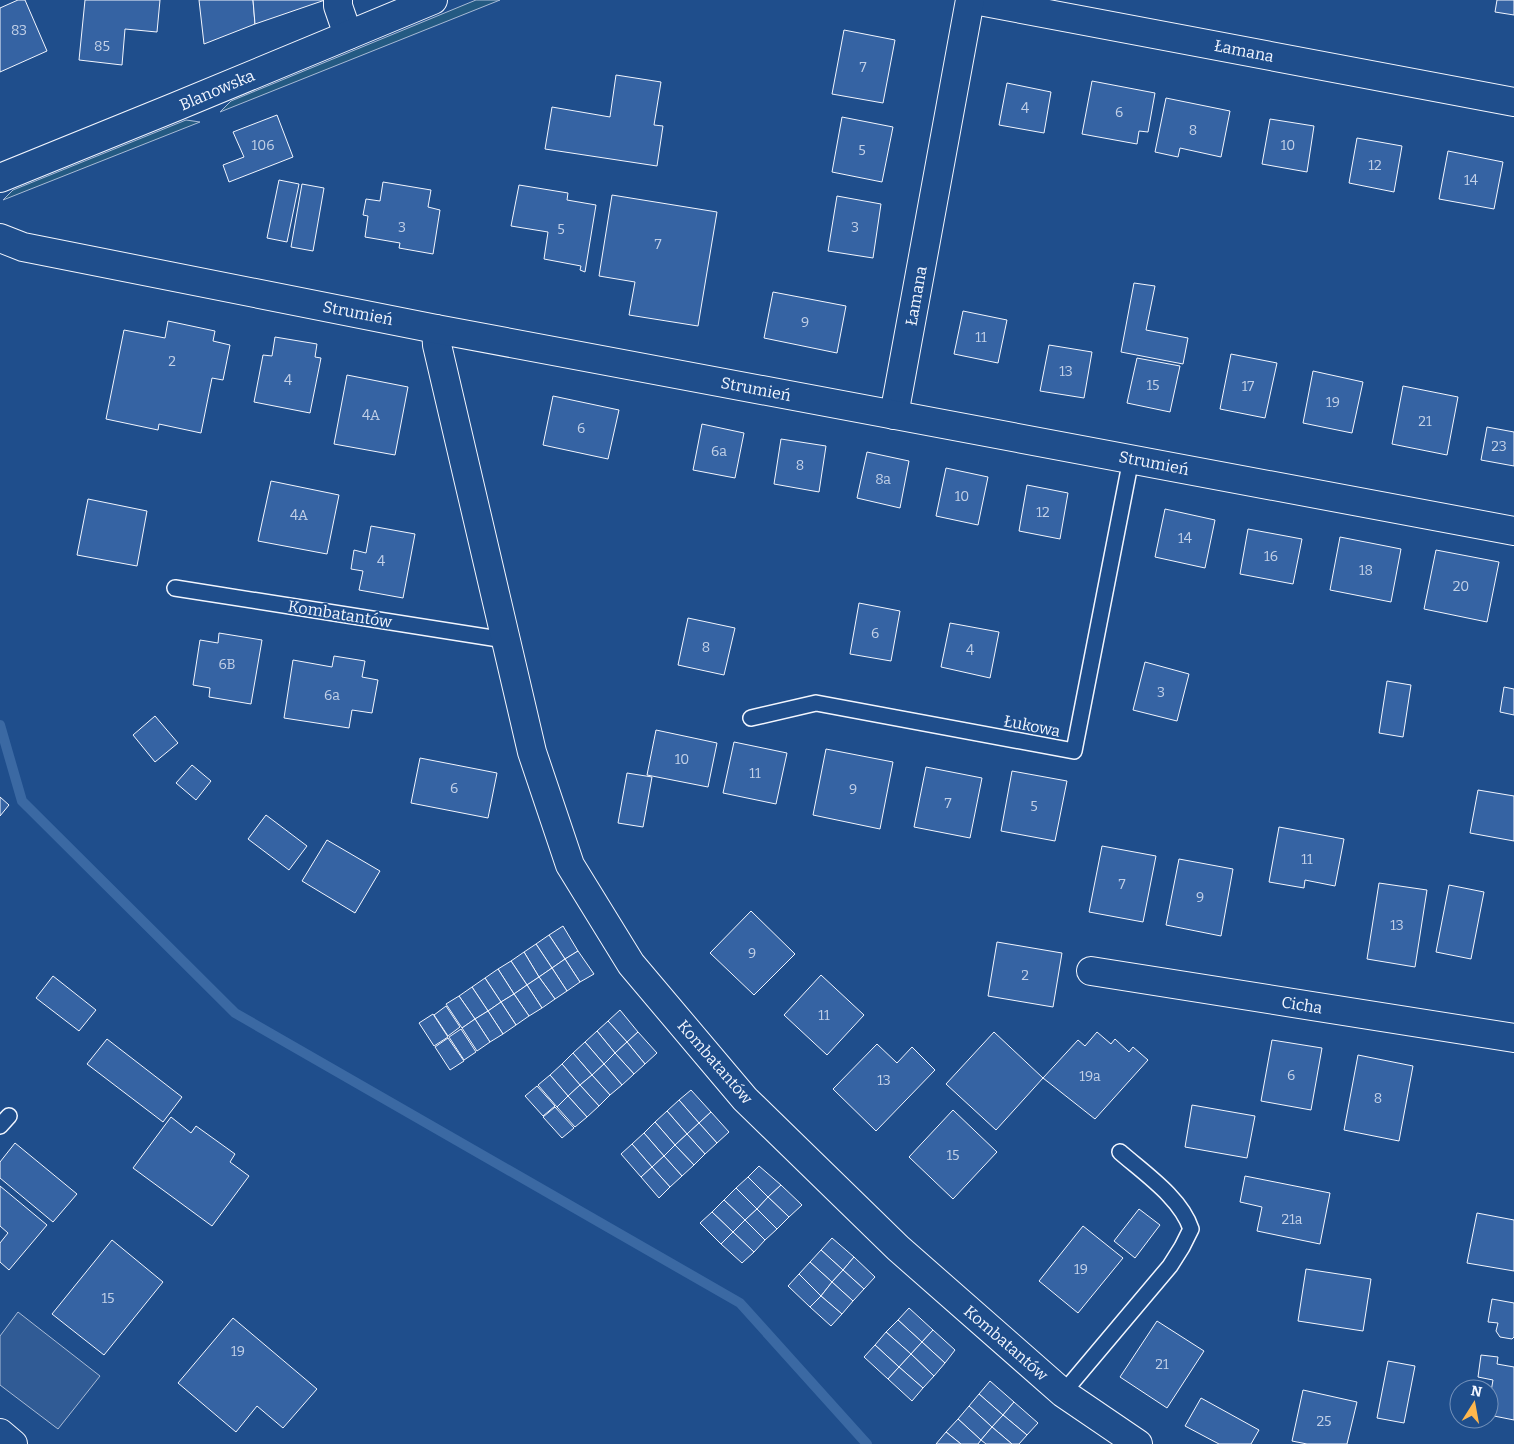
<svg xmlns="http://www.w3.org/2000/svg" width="1514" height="1444" viewBox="0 0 1514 1444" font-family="Bitter,serif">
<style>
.green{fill:#245a82;stroke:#a8bbd7}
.parking{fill:#305b95;stroke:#a8bbd7}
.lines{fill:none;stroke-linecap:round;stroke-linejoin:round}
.stream{stroke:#3b69a3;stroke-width:10}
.building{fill:#3563a3;stroke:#f2f6ff}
.lane-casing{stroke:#f2f6ff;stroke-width:18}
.street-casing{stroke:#f2f6ff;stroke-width:30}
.secondary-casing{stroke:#f2f6ff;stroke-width:30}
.lane{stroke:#1f4e8c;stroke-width:15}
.street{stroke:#1f4e8c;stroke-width:28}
.secondary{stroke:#1f4e8c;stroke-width:28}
.labels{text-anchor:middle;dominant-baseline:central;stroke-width:4;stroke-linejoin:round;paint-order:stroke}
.number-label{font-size:14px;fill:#c3d1e8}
.street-label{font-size:16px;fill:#f2f6ff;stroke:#1f4e8c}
</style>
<rect width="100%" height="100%" fill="#1f4e8c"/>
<g class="green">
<path d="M476 0H500L220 112 231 101Z"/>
<path d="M186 120 200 122 3 200 13 190Z"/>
</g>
<path class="parking" d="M18 1312 100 1376 58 1429 0 1385V1336Z"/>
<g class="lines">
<path class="stream" d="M0 725 22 801 235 1013 740 1303 867 1444"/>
</g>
<g class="building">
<path d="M18 0H25L47 51 0 72V8Z"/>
<path d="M85 0H160L157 32 125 29 122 65 79 60Z"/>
<path d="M199 0H253L255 24 204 44Z"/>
<path d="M253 0H325L255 24Z"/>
<path d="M1497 0H1514V15L1495 12Z"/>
<path d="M844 30 895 40 883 103 832 94Z"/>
<path d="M616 75 661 82 654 125 663 126 657 166 545 149 552 107 610 117Z"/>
<path d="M1092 81 1155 93 1148 132 1139 131 1137 144 1082 134Z"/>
<path d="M1007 83 1051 92 1044 133 999 125Z"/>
<path d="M1166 98 1230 111 1221 157 1180 148 1178 157 1155 152Z"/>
<path d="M277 115 293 157 229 182 223 165 244 157 233 132Z"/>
<path d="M842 117 893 127 882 182 832 172Z"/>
<path d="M1270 119 1314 126 1307 172 1262 164Z"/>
<path d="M1357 138 1402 146 1394 192 1349 183Z"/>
<path d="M1448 151 1503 162 1494 209 1439 199Z"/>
<path d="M279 180 299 184 287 242 267 238Z"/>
<path d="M383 182 431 190 428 207 440 210 433 254 399 248 400 243 365 237 368 216 363 215 366 199 380 201Z"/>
<path d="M302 184 324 188 313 251 291 247Z"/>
<path d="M519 185 568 193 567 200 596 205 585 272 580 270 581 266 544 259 548 232 511 226Z"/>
<path d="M612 195 717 212 698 326 629 315 635 282 599 276Z"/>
<path d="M837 196 881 204 873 258 828 251Z"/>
<path d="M1134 283 1155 286 1146 330 1188 338 1183 364 1121 352Z"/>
<path d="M773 292 846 306 837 353 764 338Z"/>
<path d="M963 311 1007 320 998 363 954 354Z"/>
<path d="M168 321 215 331 213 341 230 345 223 380 212 378 201 433 159 424 158 430 106 419 124 330 165 338Z"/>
<path d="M275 337 317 344 315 357 321 358 310 413 254 402 263 355 272 356Z"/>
<path d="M1049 345 1092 352 1084 398 1040 391Z"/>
<path d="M1231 354 1277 363 1265 418 1220 409Z"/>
<path d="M1137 358 1180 366 1170 412 1127 403Z"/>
<path d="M1313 371 1363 382 1352 433 1303 423Z"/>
<path d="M347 375 408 387 395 455 334 444Z"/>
<path d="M1403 386 1458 397 1447 455 1392 444Z"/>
<path d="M553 396 619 410 608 459 543 445Z"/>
<path d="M702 424 744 433 735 478 693 470Z"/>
<path d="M1487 427 1514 432V466L1481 460Z"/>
<path d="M781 439 826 446 819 492 774 484Z"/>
<path d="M867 452 909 461 900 508 857 498Z"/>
<path d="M946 468 988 477 978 525 936 516Z"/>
<path d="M271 481 339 495 327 554 258 541Z"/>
<path d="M1027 485 1068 493 1060 539 1019 531Z"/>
<path d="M88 499 147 511 137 566 77 555Z"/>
<path d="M1165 509 1215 520 1205 568 1155 557Z"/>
<path d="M371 526 415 534 403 598 359 590 363 571 351 569 354 550 366 553Z"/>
<path d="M1248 529 1302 539 1293 584 1240 574Z"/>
<path d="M1340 537 1401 549 1391 602 1330 590Z"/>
<path d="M1436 550 1499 562 1487 622 1424 609Z"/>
<path d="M859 603 900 611 891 661 850 654Z"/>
<path d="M688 618 735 628 724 675 678 665Z"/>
<path d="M950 623 999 632 990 678 941 667Z"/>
<path d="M219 633 262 640 251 704 209 697 210 688 193 685 200 640 218 643Z"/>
<path d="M334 656 365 661 362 677 378 680 372 713 352 710 349 728 284 718 293 660 332 667Z"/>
<path d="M1145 662 1189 674 1177 721 1133 710Z"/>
<path d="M1387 681 1411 685 1403 737 1379 733Z"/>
<path d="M1504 687 1514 689V715L1500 712Z"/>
<path d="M155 716 178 743 155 762 133 735Z"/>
<path d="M656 730 717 743 708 787 647 775Z"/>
<path d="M734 742 787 753 776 804 723 793Z"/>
<path d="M826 749 893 762 880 829 813 815Z"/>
<path d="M420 758 497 773 488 818 411 803Z"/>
<path d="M192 765 211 781 196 800 176 783Z"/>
<path d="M926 767 982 778 970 838 914 827Z"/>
<path d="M1012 771 1067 781 1055 841 1001 831Z"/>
<path d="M627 773 652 777 643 827 618 823Z"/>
<path d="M1478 790 1514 796V841L1470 833Z"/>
<path d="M0 797 9 805 0 816Z"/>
<path d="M266 815 307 846 289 870 248 839Z"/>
<path d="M1279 827 1344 839 1335 886 1305 880 1304 888 1269 882Z"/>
<path d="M327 840 380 871 355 913 302 881Z"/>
<path d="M1102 846 1156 856 1143 922 1089 912Z"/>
<path d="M1179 859 1233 869 1221 936 1166 925Z"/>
<path d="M1379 883 1427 890 1415 967 1367 959Z"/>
<path d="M1449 885 1484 892 1471 959 1436 952Z"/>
<path d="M751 911 795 954 754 995 710 953Z"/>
<path d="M563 926 578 951 565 959 549 935Z"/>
<path d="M549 935 565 959 552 968 536 944Z"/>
<path d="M997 942 1062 953 1053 1007 988 996Z"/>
<path d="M536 944 552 968 539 977 524 952Z"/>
<path d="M578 951 594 974 580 982 565 959Z"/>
<path d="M524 952 539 977 527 985 511 961Z"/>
<path d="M565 959 580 982 567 991 552 968Z"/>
<path d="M511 961 527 985 514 994 498 969Z"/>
<path d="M552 968 567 991 555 999 539 977Z"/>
<path d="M498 969 514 994 501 1002 485 978Z"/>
<path d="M821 975 864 1015 827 1055 784 1015Z"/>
<path d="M53 976 96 1010 79 1031 36 998Z"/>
<path d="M539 977 555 999 542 1008 527 985Z"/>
<path d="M485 978 501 1002 488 1011 472 987Z"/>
<path d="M527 985 542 1008 529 1016 514 994Z"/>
<path d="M472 987 488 1011 475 1019 459 996Z"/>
<path d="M514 994 529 1016 516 1025 501 1002Z"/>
<path d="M459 996 475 1019 462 1028 446 1004Z"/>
<path d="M501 1002 516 1025 503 1034 488 1011Z"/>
<path d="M446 1006 460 1027 448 1036 434 1015Z"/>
<path d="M620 1010 638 1032 627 1042 608 1021Z"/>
<path d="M488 1011 503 1034 490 1042 475 1019Z"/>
<path d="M433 1014 448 1037 434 1046 419 1023Z"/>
<path d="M475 1019 490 1042 477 1051 462 1028Z"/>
<path d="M608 1021 627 1042 615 1053 597 1031Z"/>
<path d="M461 1029 476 1052 464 1060 449 1037Z"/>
<path d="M597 1031 615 1053 604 1064 585 1042Z"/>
<path d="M638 1032 657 1053 645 1064 627 1042Z"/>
<path d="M994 1032 1043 1078 996 1130 946 1084Z"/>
<path d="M1097 1032 1111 1044 1115 1039 1129 1052 1133 1047 1148 1060 1095 1119 1043 1078 1078 1040 1085 1046Z"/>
<path d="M448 1038 464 1061 450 1070 435 1047Z"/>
<path d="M107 1039 182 1097 163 1122 87 1064Z"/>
<path d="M1272 1040 1322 1048 1311 1110 1261 1101Z"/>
<path d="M585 1042 604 1064 592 1075 573 1053Z"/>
<path d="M627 1042 645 1064 634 1074 615 1053Z"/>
<path d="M877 1044 897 1063 912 1047 935 1070 876 1131 833 1089Z"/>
<path d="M573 1053 592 1075 580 1085 562 1064Z"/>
<path d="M615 1053 634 1074 622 1085 604 1064Z"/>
<path d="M1358 1055 1413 1066 1399 1141 1344 1130Z"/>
<path d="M562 1064 580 1085 568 1096 550 1075Z"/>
<path d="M604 1064 622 1085 610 1095 592 1075Z"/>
<path d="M550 1075 568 1096 557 1107 538 1085Z"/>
<path d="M592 1075 610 1095 599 1106 580 1085Z"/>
<path d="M580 1085 599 1106 587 1117 568 1096Z"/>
<path d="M537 1086 555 1106 543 1116 525 1096Z"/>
<path d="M691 1090 711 1112 699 1123 679 1100Z"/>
<path d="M568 1096 587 1117 575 1127 557 1107Z"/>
<path d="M679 1100 699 1123 687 1134 667 1111Z"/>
<path d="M1192 1105 1255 1116 1247 1158 1185 1147Z"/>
<path d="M555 1107 574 1128 562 1138 543 1117Z"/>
<path d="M953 1110 997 1152 953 1199 909 1157Z"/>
<path d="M667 1111 687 1134 675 1145 655 1122Z"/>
<path d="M711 1112 729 1132 717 1143 699 1123Z"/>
<path d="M171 1117 191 1133 196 1126 235 1154 230 1162 249 1176 212 1226 133 1168Z"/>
<path d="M655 1122 675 1145 664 1156 644 1133Z"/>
<path d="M699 1123 717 1143 705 1154 687 1134Z"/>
<path d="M644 1133 664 1156 652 1167 632 1144Z"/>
<path d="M687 1134 705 1154 694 1165 675 1145Z"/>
<path d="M15 1143 77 1194 53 1222 0 1178V1162Z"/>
<path d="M632 1144 652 1167 641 1177 621 1154Z"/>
<path d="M675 1145 694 1165 682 1176 664 1156Z"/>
<path d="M664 1156 682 1176 670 1187 652 1167Z"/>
<path d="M759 1166 781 1185 768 1197 748 1177Z"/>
<path d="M652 1167 670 1187 659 1198 641 1177Z"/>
<path d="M1245 1176 1330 1193 1320 1244 1257 1231 1262 1207 1240 1202Z"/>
<path d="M748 1177 768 1197 757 1209 736 1188Z"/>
<path d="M781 1185 802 1205 789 1217 768 1197Z"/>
<path d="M0 1186 47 1225 9 1270 0 1262V1243L8 1233 0 1226Z"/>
<path d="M736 1188 757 1209 745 1220 724 1200Z"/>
<path d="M768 1197 789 1217 777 1229 757 1209Z"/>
<path d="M724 1200 745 1220 733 1232 712 1212Z"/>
<path d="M757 1209 777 1229 765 1240 745 1220Z"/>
<path d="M1139 1209 1160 1225 1135 1258 1114 1241Z"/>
<path d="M712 1212 733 1232 721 1244 700 1223Z"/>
<path d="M1477 1213 1514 1220V1271L1467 1263Z"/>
<path d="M745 1220 765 1240 754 1252 733 1232Z"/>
<path d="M1083 1226 1123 1258 1078 1313 1039 1281Z"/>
<path d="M733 1232 754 1252 742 1263 721 1244Z"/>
<path d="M832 1238 854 1257 843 1270 821 1250Z"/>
<path d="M112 1240 163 1282 104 1355 52 1314Z"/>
<path d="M821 1250 843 1270 832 1282 810 1262Z"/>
<path d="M854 1257 875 1277 864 1289 843 1270Z"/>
<path d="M810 1262 832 1282 821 1296 799 1274Z"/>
<path d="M1306 1269 1371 1279 1363 1331 1298 1321Z"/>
<path d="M843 1270 864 1289 853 1301 832 1282Z"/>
<path d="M799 1274 821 1296 810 1307 788 1286Z"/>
<path d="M832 1282 853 1301 842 1314 821 1296Z"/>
<path d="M821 1296 842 1314 831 1326 810 1307Z"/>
<path d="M1492 1299 1514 1303V1337L1512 1339 1500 1337 1496 1331 1498 1323 1488 1322Z"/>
<path d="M909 1308 933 1330 922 1342 898 1320Z"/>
<path d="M233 1318 317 1389 283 1428 257 1406 236 1432 178 1383Z"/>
<path d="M898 1320 922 1342 911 1354 886 1332Z"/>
<path d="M1157 1321 1204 1351 1167 1408 1120 1377Z"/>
<path d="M933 1330 955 1350 945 1363 922 1342Z"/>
<path d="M886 1332 911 1354 899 1367 875 1345Z"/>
<path d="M922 1342 945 1363 934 1376 911 1354Z"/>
<path d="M875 1345 899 1367 888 1379 864 1357Z"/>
<path d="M911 1354 934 1376 923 1388 899 1367Z"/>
<path d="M1481 1355 1498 1357 1497 1364 1514 1367V1420L1489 1415V1403L1493 1380 1478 1377Z"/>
<path d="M1388 1361 1415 1366 1404 1423 1377 1418Z"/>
<path d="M899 1367 923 1388 912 1401 888 1379Z"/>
<path d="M990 1381 1014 1402 1003 1415 979 1394Z"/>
<path d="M1303 1390 1357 1402 1347 1444H1307L1292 1441Z"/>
<path d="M979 1394 1003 1415 992 1427 969 1406Z"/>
<path d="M1201 1398 1259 1430 1251 1444H1219L1185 1426Z"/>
<path d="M1014 1402 1038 1423 1027 1435 1003 1415Z"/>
<path d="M969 1406 992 1427 981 1440 958 1419Z"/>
<path d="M1003 1415 1027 1435 1019 1444H1012L992 1427Z"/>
<path d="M958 1419 981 1440 978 1444H961L946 1432Z"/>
<path d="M992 1427 1012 1444H986L981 1440Z"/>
<path d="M946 1432 961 1444H936Z"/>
</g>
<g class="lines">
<g class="lane-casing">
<g id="lane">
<path d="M175 588 505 640"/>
<path d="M751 718 816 703 1074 751 1131 459"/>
<path d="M0 1126 9 1116"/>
<path d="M1063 1393 1170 1266 1182 1247 1191 1229C1181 1198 1144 1173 1120 1152"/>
</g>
</g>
<g class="street-casing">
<g id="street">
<path d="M338 0V6L348 35"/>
<path d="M974 0 1514 102"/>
<path d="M436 329 437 345 532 752 570 865 631 964 745 1099 898 1248 1063 1393 1138 1444"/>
<path d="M894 415 970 0"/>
<path d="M1091 971 1514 1038"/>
</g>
</g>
<g class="secondary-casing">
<g id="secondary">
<path d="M0 178 175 107 433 0"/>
<path d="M0 238 23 247 436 329 1514 531"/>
<path d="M0 1433 13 1444"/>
</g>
</g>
<use href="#lane" class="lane"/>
<use href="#street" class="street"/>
<use href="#secondary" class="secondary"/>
</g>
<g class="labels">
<g class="number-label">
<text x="19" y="30">83</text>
<text x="102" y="46">85</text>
<text x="863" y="67">7</text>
<text x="1025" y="108">4</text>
<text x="1119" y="112">6</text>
<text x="1193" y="130">8</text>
<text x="263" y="145">106</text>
<text x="1288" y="145">10</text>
<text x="862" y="150">5</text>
<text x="1375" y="165">12</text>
<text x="1471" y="180">14</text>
<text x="402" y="227">3</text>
<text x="855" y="227">3</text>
<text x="561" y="229">5</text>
<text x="658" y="244">7</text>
<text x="805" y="322">9</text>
<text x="981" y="337">11</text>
<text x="172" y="361">2</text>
<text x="1066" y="371">13</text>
<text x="288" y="380">4</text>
<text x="1153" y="385">15</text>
<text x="1248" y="386">17</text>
<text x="1333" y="402">19</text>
<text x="371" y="415">4A</text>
<text x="1425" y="421">21</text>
<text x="581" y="428">6</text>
<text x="1499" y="446">23</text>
<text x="719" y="451">6a</text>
<text x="800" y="465">8</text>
<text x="883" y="479">8a</text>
<text x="962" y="496">10</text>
<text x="1043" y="512">12</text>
<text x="299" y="515">4A</text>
<text x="1185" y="538">14</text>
<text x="1271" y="556">16</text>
<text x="381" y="561">4</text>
<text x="1366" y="570">18</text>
<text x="1461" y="586">20</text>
<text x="875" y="633">6</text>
<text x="706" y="647">8</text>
<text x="970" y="650">4</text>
<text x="227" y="664">6B</text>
<text x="1161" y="692">3</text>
<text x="332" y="695">6a</text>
<text x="682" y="759">10</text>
<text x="755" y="773">11</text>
<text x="454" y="788">6</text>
<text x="853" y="789">9</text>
<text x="948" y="803">7</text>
<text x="1034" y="806">5</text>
<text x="1307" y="859">11</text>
<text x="1122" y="884">7</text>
<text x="1200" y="897">9</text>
<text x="1397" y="925">13</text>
<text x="752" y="953">9</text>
<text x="1025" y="975">2</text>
<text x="824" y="1015">11</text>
<text x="1291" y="1075">6</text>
<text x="1090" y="1076">19a</text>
<text x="884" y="1080">13</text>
<text x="1378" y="1098">8</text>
<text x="953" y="1155">15</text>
<text x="1292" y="1219">21a</text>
<text x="1081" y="1269">19</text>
<text x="108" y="1298">15</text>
<text x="238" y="1351">19</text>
<text x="1162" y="1364">21</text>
<text x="1324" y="1421">25</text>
</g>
<g class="street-label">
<text transform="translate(1244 51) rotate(11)">Łamana</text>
<text transform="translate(217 90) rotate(-23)">Blanowska</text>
<text transform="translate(916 296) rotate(-80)">Łamana</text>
<text transform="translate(358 313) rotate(11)">Strumień</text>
<text transform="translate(756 389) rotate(11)">Strumień</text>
<text transform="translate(1154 463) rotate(11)">Strumień</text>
<text transform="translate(340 614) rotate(9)">Kombatantów</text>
<text transform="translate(1032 726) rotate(11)">Łukowa</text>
<text transform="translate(1302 1005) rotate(9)">Cicha</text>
<text transform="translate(715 1062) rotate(49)">Kombatantów</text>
<text transform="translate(1006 1343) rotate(41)">Kombatantów</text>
</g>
</g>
<g transform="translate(1474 1404) rotate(11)"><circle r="24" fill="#1f4e8c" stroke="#7391ba"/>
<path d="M0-4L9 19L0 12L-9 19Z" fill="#ffb74d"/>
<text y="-8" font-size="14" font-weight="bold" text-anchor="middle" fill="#f2f6ff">N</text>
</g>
</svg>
